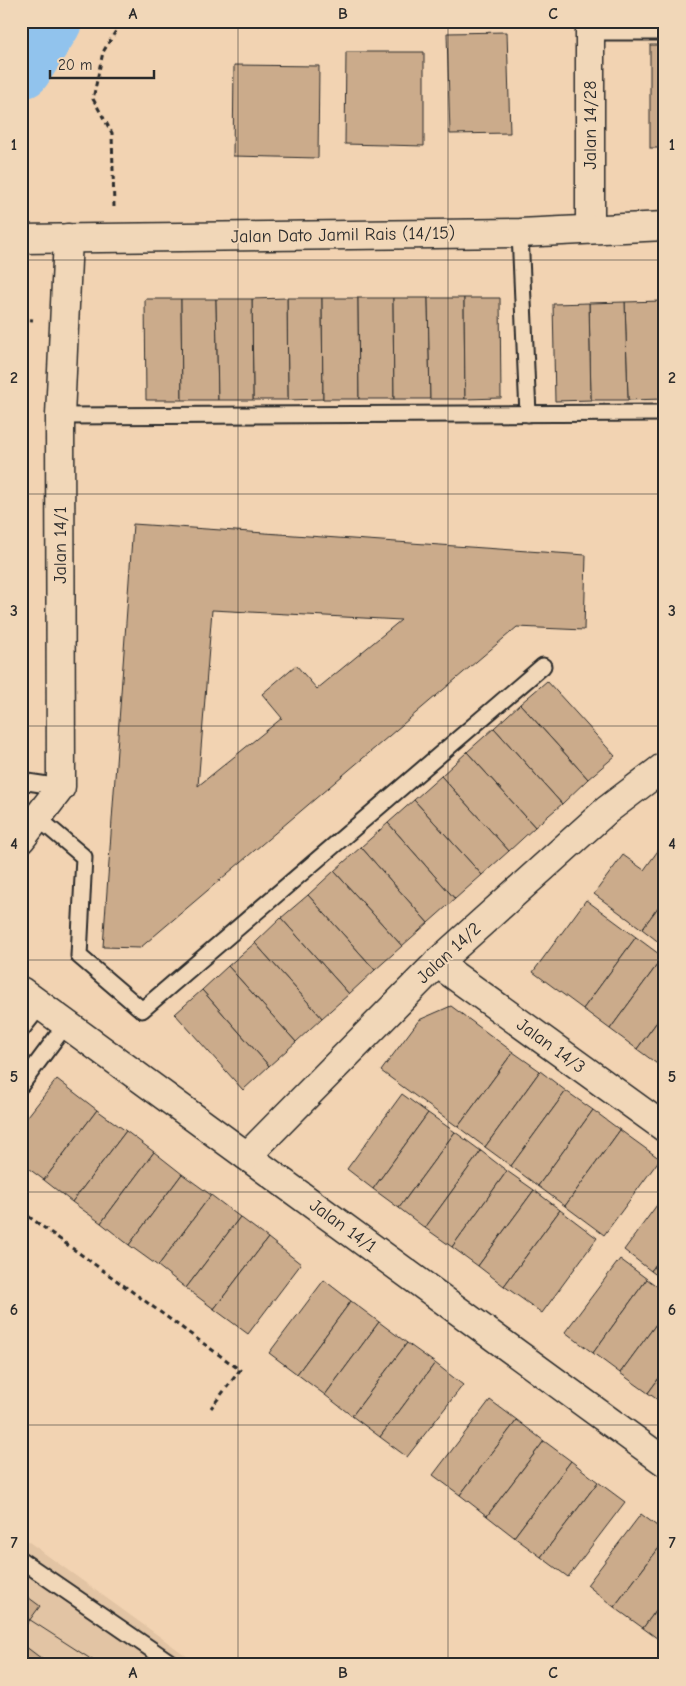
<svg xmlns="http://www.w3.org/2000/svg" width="686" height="1686" viewBox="0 0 686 1686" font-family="'Comic Neue',sans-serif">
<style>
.built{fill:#e2c4a4}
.green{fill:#b1edb3;stroke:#6e8c6f}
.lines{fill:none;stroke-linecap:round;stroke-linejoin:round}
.river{stroke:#91c3ed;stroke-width:62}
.building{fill:#cbab8b;stroke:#2b2b2b;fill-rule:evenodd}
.service-casing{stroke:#2b2b2b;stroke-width:19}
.minor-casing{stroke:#2b2b2b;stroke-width:31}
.path{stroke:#2b2b2b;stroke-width:3;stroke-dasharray:5 4;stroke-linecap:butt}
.service{stroke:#f1d7b8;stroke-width:15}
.minor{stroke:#f1d7b8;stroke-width:28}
.tram{stroke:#2b2b2b;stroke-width:1}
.grid{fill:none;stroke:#2b2b2b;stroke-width:1;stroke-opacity:0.55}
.labels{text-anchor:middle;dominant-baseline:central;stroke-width:4;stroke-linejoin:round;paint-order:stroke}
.street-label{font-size:18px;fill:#2b2b2b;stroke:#f1d7b8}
.neatline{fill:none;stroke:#2b2b2b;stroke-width:2}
.grid-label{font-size:16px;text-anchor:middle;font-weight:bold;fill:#2b2b2b}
</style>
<rect width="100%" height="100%" fill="#f2d3b2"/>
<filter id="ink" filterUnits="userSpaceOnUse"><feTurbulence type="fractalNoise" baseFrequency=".02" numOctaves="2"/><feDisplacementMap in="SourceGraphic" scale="10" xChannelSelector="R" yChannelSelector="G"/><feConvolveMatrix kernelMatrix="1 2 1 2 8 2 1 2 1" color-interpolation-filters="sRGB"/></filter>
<g filter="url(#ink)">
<path class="built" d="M21 1536 44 1553 199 1665H21Z"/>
<path class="green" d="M665 529V740L662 741Z"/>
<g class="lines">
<path class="river" d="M21 68 51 21"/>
</g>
<g class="building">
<path d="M507 32 510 133 450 134 447 33Z"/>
<rect x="650" y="45" width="15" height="103"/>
<path d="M346 52H424V146L345 144Z"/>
<path d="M234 65 319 66 318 158 233 156Z"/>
<path d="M287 298H322L323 399 288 400Z"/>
<path d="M287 298 288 400H253L252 299Z"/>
<path d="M322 298H358L359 399H323Z"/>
<path d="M358 298H393L394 399H359Z"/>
<path d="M393 298H428L430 399H394Z"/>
<path d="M428 298H464L465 399H430Z"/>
<path d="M464 298H500L501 398 465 399Z"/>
<path d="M145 299H181L182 400H146Z"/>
<path d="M181 299H216L218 400H182Z"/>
<path d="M216 299H252L253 400H218Z"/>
<path d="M662 301H665V399H664Z"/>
<path d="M662 301 664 399 628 400 625 302Z"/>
<path d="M625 302 628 400H591L589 303Z"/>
<path d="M589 303 591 400 555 401 553 304Z"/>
<path d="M133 524 586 555 584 630 517 627 140 948 103 947ZM212 610 401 620 317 689 296 665 262 694 282 718 198 786Z"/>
<path d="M547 681 615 756 588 779 520 704Z"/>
<path d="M520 704 588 779 562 804 494 728Z"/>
<path d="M494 728 562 804 535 827 467 752Z"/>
<path d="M467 752 535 827 509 851 441 776Z"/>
<path d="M441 776 509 851 482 875 414 800Z"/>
<path d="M414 800 482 875 455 899 388 823Z"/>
<path d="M388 823 455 899 428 923 361 847Z"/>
<path d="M665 841V898L642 929 594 894 623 855 644 870Z"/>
<path d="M361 847 428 923 402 946 334 871Z"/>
<path d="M334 871 402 946 375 970 308 895Z"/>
<path d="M308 895 375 970 349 994 281 918Z"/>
<path d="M665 898V947L642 929Z"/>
<path d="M586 900 636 937 583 1009 533 972Z"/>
<path d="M281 918 349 994 322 1018 255 943Z"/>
<path d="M636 937 663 957 610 1029 583 1009Z"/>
<path d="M255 943 322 1018 296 1042 228 966Z"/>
<path d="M663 957 665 958V1011L637 1049 610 1029Z"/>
<path d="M228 966 296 1042 269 1066 202 990Z"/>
<path d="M202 990 269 1066 243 1090 175 1014Z"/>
<path d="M451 1006 513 1052 458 1127 381 1071 419 1020Z"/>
<path d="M665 1011V1068L664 1069 637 1049Z"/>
<path d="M513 1052 540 1071 485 1147 458 1127Z"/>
<path d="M540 1071 566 1091 511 1166 485 1147Z"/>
<path d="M57 1079 97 1110 44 1180 21 1163V1125Z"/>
<path d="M566 1091 593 1110 538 1186 511 1166Z"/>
<path d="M402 1094 428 1113 373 1189 347 1169Z"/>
<path d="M97 1110 126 1131 72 1202 44 1180Z"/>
<path d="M593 1110 620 1130 565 1206 538 1186Z"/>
<path d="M428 1113 455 1132 399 1208 373 1189Z"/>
<path d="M620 1130 660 1159 604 1235 565 1206Z"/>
<path d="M126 1131 154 1152 101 1223 72 1202Z"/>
<path d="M455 1132 481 1151 425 1228 399 1208Z"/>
<path d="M481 1151 507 1171 452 1247 425 1228Z"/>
<path d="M154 1152 182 1174 129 1245 101 1223Z"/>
<path d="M507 1171 534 1190 478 1266 452 1247Z"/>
<path d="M182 1174 211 1195 158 1266 129 1245Z"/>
<path d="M534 1190 560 1210 504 1286 478 1266Z"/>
<path d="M665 1194V1252L651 1271 624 1250Z"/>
<path d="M211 1195 240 1217 186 1288 158 1266Z"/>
<path d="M560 1210 597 1238 542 1313 504 1286Z"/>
<path d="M240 1217 268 1238 214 1309 186 1288Z"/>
<path d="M268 1238 301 1264 248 1334 214 1309Z"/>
<path d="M665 1252V1281L651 1271Z"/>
<path d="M620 1259 647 1279 593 1353 565 1332Z"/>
<path d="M647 1279 665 1292V1312L620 1373 593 1353Z"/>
<path d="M324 1280 351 1301 297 1374 269 1353Z"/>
<path d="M351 1301 379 1322 325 1395 297 1374Z"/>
<path d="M665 1312V1370L648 1393 620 1373Z"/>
<path d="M379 1322 407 1343 352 1416 325 1395Z"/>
<path d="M407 1343 435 1363 380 1437 352 1416Z"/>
<path d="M435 1363 463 1385 407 1457 380 1437Z"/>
<path d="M665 1370V1405L648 1393Z"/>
<path d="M490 1400 517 1420 460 1495 433 1475Z"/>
<path d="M517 1420 544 1441 487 1516 460 1495Z"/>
<path d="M544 1441 571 1461 514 1537 487 1516Z"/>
<path d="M571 1461 598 1482 541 1557 514 1537Z"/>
<path d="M598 1482 625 1502 568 1577 541 1557Z"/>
<path d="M641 1514 665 1532V1540L614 1607 587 1585Z"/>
<path d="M665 1540V1598L643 1628 614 1607Z"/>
<path d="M21 1592 40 1606 21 1632Z"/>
<path d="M665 1598V1644L643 1628Z"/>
<path d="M21 1643 42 1659 38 1665H21Z"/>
</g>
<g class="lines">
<g class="service-casing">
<g id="service">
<path d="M589 32H665"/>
<path d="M520 233 528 414"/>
<path d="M60 416 665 413"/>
<path d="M21 781 61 787"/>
<path d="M38 818 84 857 79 956 142 1010 543 666"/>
<path d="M21 1030 41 1005"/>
<path d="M21 1085 67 1023"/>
<path d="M21 1560 174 1665"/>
</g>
</g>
<g class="minor-casing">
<g id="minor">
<path d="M590 21V229"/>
<path d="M21 239 520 233 665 226"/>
<path d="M21 839 61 787 60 416 68 238"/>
<path d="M437 963 665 1128"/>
<path d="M21 991 665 1462"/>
<path d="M247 1156 437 963 607 810 665 766"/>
</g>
</g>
<g class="path">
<path d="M114 207 112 133 93 99 103 52 122 21"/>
<path d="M21 319 33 320"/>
<path d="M21 1211 240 1370 211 1408"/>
</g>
<use href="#service" class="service"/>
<use href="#minor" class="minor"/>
<g class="tram">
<path d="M21 1614 100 1665"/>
<path d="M21 1658 30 1665"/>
</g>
</g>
</g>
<path class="grid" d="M238 21V1665M448 21V1665M21 260H665M21 494H665M21 726H665M21 960H665M21 1192H665M21 1425H665"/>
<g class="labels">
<g class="street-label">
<text transform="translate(590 125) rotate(-90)">Jalan 14/28</text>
<text transform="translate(343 235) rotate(-1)">Jalan Dato Jamil Rais (14/15)</text>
<text transform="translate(60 545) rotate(-90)">Jalan 14/1</text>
<text transform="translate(449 953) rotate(-43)">Jalan 14/2</text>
<text transform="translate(551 1046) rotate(36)">Jalan 14/3</text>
<text transform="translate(343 1226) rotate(36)">Jalan 14/1</text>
</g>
</g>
<rect width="686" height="1686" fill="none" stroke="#f1d7b8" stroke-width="55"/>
<path d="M50 70v8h104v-8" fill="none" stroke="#2b2b2b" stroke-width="2.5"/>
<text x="58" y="70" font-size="15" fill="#2b2b2b" stroke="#f1d7b8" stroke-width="4" paint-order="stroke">20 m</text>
<rect x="28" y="28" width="630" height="1630" class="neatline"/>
<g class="grid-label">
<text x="133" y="19">A</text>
<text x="343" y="19">B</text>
<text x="553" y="19">C</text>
<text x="14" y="150">1</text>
<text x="672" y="150">1</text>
<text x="14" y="383">2</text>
<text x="672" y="383">2</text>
<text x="14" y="616">3</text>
<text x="672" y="616">3</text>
<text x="14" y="849">4</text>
<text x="672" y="849">4</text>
<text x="14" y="1082">5</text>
<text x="672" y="1082">5</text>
<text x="14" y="1315">6</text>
<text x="672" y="1315">6</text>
<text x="14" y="1548">7</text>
<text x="672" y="1548">7</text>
<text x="133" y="1678">A</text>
<text x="343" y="1678">B</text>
<text x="553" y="1678">C</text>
</g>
</svg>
